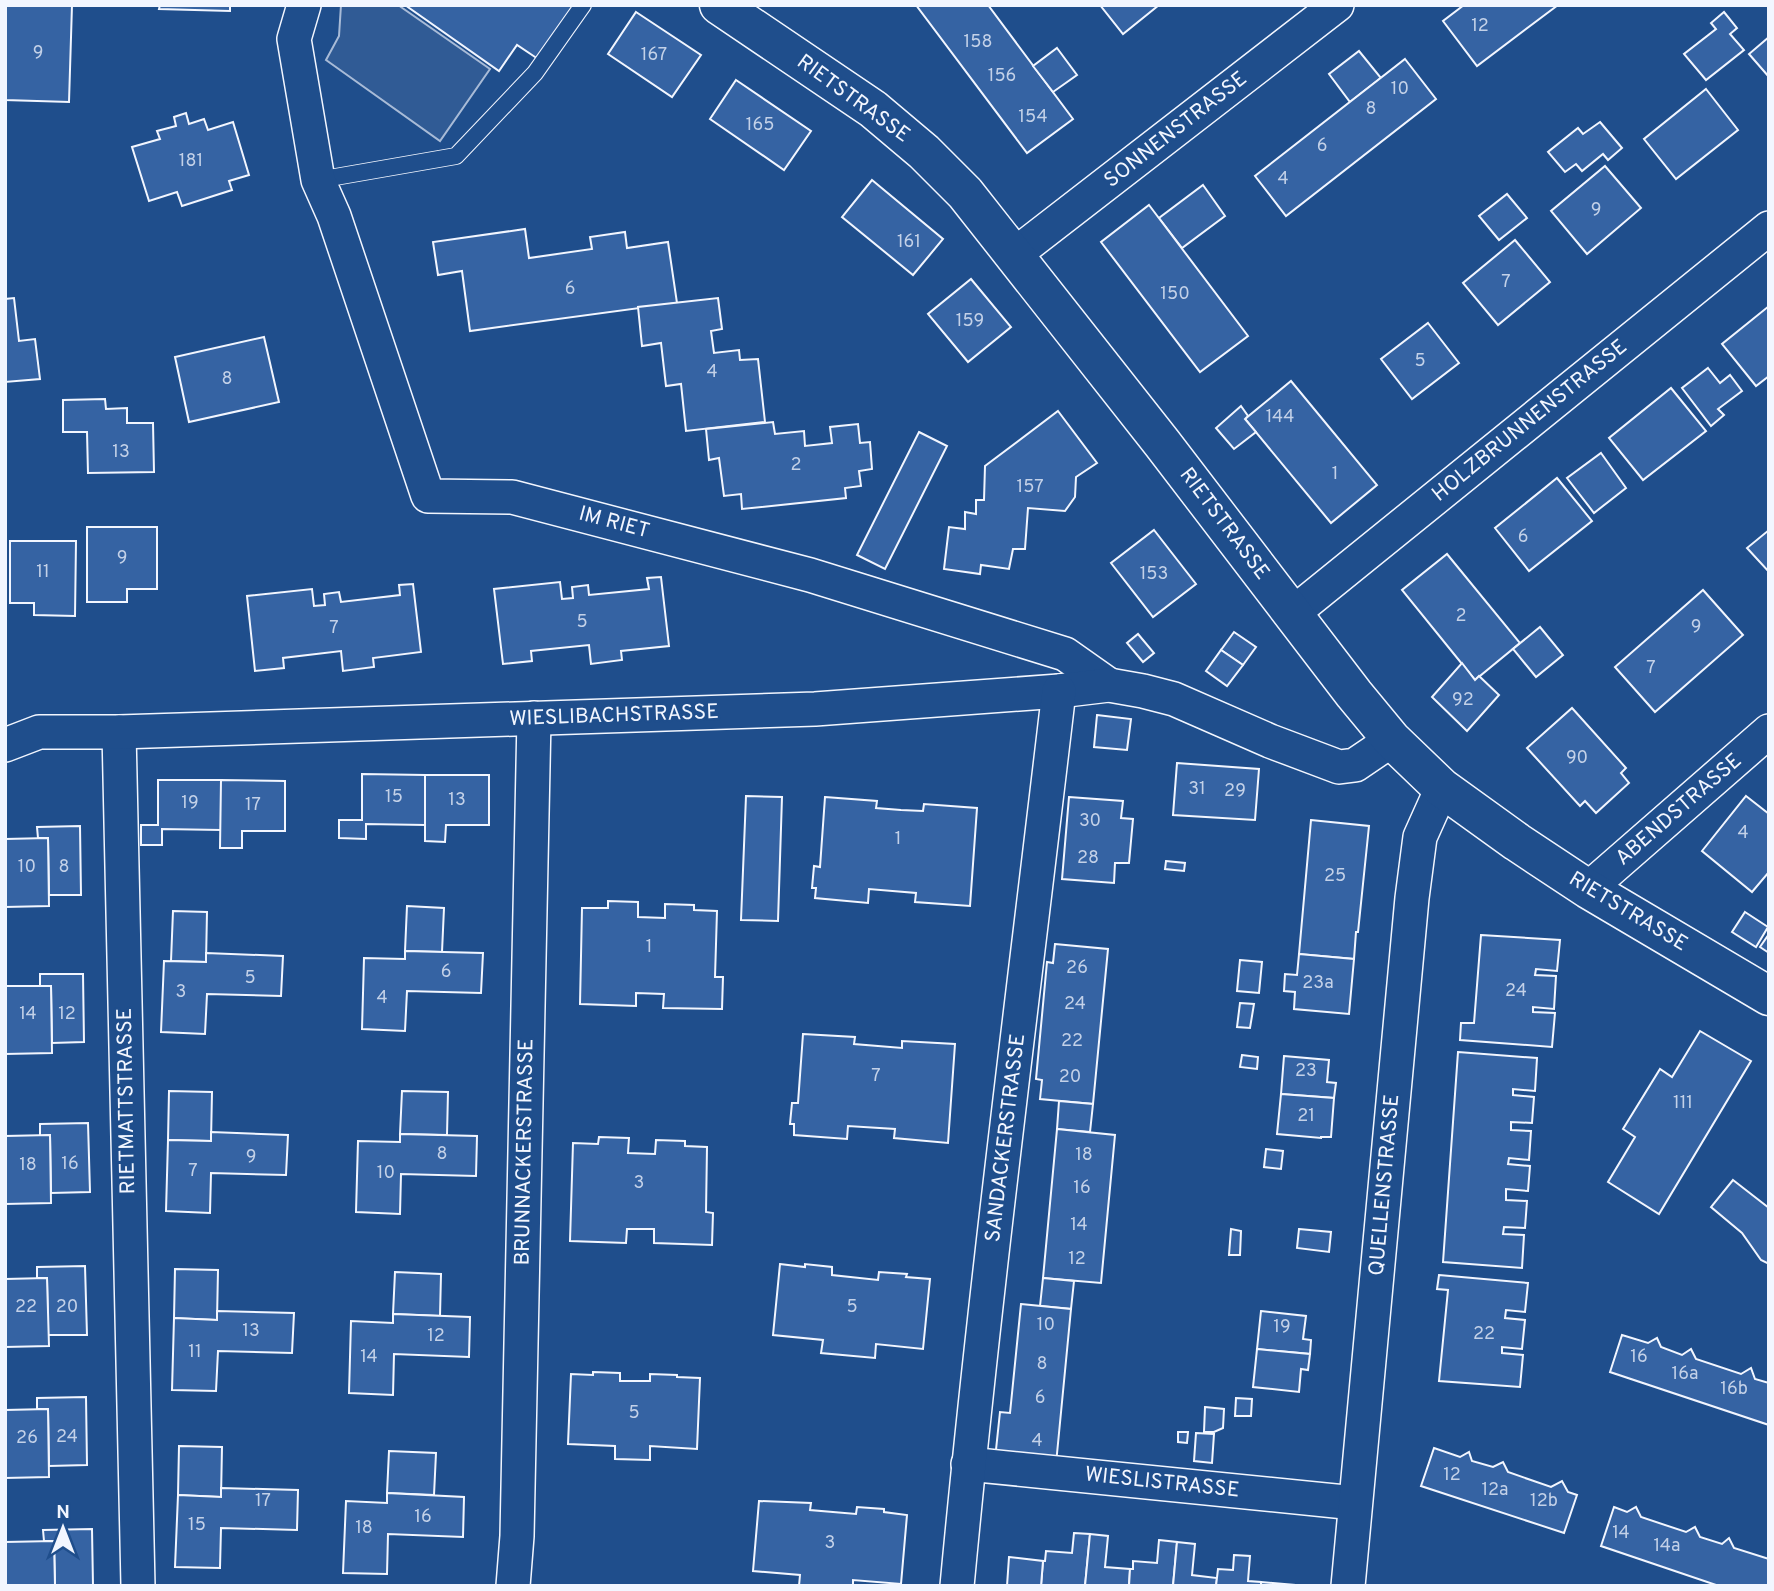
<svg xmlns="http://www.w3.org/2000/svg" width="1774" height="1591" viewBox="0 0 1774 1591" font-family="Overpass,sans-serif">
<style>
.parking{fill:#305b95;stroke:#a8bbd7;stroke-width:2}
.building{fill:#3563a3;stroke:#f2f6ff;stroke-width:2}
.lines{fill:none;stroke-linecap:round;stroke-linejoin:round}
.service-casing{stroke:#f2f6ff;stroke-width:18}
.minor-casing{stroke:#f2f6ff;stroke-width:36}
.tertiary-casing{stroke:#f2f6ff;stroke-width:41}
.service{stroke:#1f4e8c;stroke-width:16}
.minor{stroke:#1f4e8c;stroke-width:33}
.tertiary{stroke:#1f4e8c;stroke-width:38}
.labels{text-anchor:middle;dominant-baseline:central;stroke-width:5;stroke-linejoin:round;paint-order:stroke}
.number-label{font-size:18px;fill:#c3d1e8}
.street-label{font-size:21px;fill:#f2f6ff;stroke:#1f4e8c}
</style>
<rect width="100%" height="100%" fill="#1f4e8c"/>
<path class="parking" d="M341 5H398L490 69 440 141 326 60 339 36Z"/>
<g class="building">
<path d="M5 5H72L69 102 5 100Z"/>
<path d="M160 5H230V11L159 9Z"/>
<path d="M405 5H577L538 59 517 45 499 71Z"/>
<path d="M916 5H988L1073 119 1027 153Z"/>
<path d="M1100 5H1159L1123 34Z"/>
<path d="M1464 5H1558L1477 66 1443 21Z"/>
<path d="M636 12 701 55 672 97 608 54Z"/>
<path d="M1724 12 1737 28 1730 34 1744 50 1706 80 1684 54 1716 29 1711 23Z"/>
<path d="M1769 37V77L1749 54Z"/>
<path d="M1057 48 1077 75 1053 92 1033 66Z"/>
<path d="M1359 51 1381 78 1350 102 1329 74Z"/>
<path d="M1405 59 1436 99 1286 216 1255 176Z"/>
<path d="M736 80 811 131 784 170 710 119Z"/>
<path d="M1706 89 1738 130 1676 179 1644 139Z"/>
<path d="M186 113 189 124 204 119 208 130 233 122 249 175 229 181 232 190 182 206 177 192 149 201 132 147 160 139 157 131 176 126 174 117Z"/>
<path d="M1600 122 1622 148 1608 160 1603 154 1582 171 1576 164 1565 172 1548 152 1578 128 1583 134Z"/>
<path d="M1605 166 1641 208 1587 254 1551 211Z"/>
<path d="M872 180 943 239 913 275 842 217Z"/>
<path d="M1203 185 1225 216 1182 248 1159 218Z"/>
<path d="M1507 194 1527 218 1499 240 1479 216Z"/>
<path d="M1149 205 1248 336 1200 372 1101 242Z"/>
<path d="M525 229 529 258 592 249 590 237 625 232 627 248 668 242 677 303 470 331 462 271 438 275 433 242Z"/>
<path d="M1515 240 1550 282 1498 325 1463 283Z"/>
<path d="M971 279 1011 327 968 362 928 314Z"/>
<path d="M14 298 19 341 35 339 40 379 5 382V299Z"/>
<path d="M718 298 722 329 711 331 714 353 739 350 740 360 758 359 765 422 686 431 681 384 666 386 661 343 642 346 638 307Z"/>
<path d="M1769 306V376L1756 386 1722 344Z"/>
<path d="M1428 323 1459 363 1412 399 1381 359Z"/>
<path d="M264 337 279 402 189 422 175 357Z"/>
<path d="M1708 368 1720 383 1730 375 1742 391 1718 409 1724 415 1711 426 1682 388Z"/>
<path d="M1291 381 1377 485 1331 523 1245 419Z"/>
<path d="M1671 388 1706 431 1643 480 1609 438Z"/>
<path d="M105 399 106 409 127 408V423H153L154 472 88 473 87 432H63V400Z"/>
<path d="M1241 406 1248 416 1245 419 1256 432 1234 449 1216 428Z"/>
<path d="M1058 411 1097 463 1076 477 1075 497 1065 511 1028 508 1025 549H1013L1009 569 981 565 980 574 944 569 949 527 965 529V512L976 514V500H984L985 466Z"/>
<path d="M773 422 775 434 804 431 805 446 832 443 830 427 858 424 860 443 870 442 872 469 859 471 861 486 845 488 846 498 742 509 741 494 724 496 719 458 709 460 706 429Z"/>
<path d="M919 432 947 446 885 569 857 555Z"/>
<path d="M1601 453 1626 488 1594 513 1567 478Z"/>
<path d="M1557 478 1592 521 1529 571 1495 528Z"/>
<path d="M87 527H157V589H127V602H87Z"/>
<path d="M1154 530 1196 584 1153 617 1111 563Z"/>
<path d="M1769 530V572L1747 548Z"/>
<path d="M10 541H76L75 616 34 615V603H10Z"/>
<path d="M1447 554 1520 643 1475 680 1402 590Z"/>
<path d="M661 577 669 646 621 651 622 660 591 664 589 645 531 651 532 661 503 664 494 589 560 582 562 599 573 598 572 587 588 585 589 595 649 589 647 578Z"/>
<path d="M413 584 421 652 373 658 374 667 343 671 341 651 283 658 284 668 255 671 247 596 312 589 314 606 325 605 324 594 339 592 341 602 400 595 399 585Z"/>
<path d="M1703 590 1743 635 1655 712 1615 667Z"/>
<path d="M1540 627 1563 655 1536 677 1513 649Z"/>
<path d="M1234 632 1256 647 1243 665 1221 650Z"/>
<path d="M1138 634 1154 653 1143 662 1127 643Z"/>
<path d="M1221 650 1243 665 1227 686 1206 671Z"/>
<path d="M1462 663 1475 680 1479 676 1499 695 1467 731 1432 697Z"/>
<path d="M1572 708 1626 768 1621 773 1629 783 1596 813 1585 801 1580 806 1527 748Z"/>
<path d="M1097 715 1131 719 1127 750 1094 747Z"/>
<path d="M1177 763 1259 769 1255 820 1173 815Z"/>
<path d="M362 774 425 775V825L366 824V839L339 838V820H362Z"/>
<path d="M425 775H489V825H446L445 842 425 841Z"/>
<path d="M158 780H221V830L162 829V845H141V825H158Z"/>
<path d="M221 780 285 781V831H242V848H220Z"/>
<path d="M746 796 782 797 778 921 741 920Z"/>
<path d="M1746 796 1769 814V872L1752 892 1702 851Z"/>
<path d="M825 797 877 801 876 808 901 810 923 811 924 804 977 808 970 906 915 902 916 893 869 889 868 903 815 898 816 888H812L814 866 820 867Z"/>
<path d="M1069 797 1123 801 1121 818 1133 819 1129 863H1115L1114 883 1062 879Z"/>
<path d="M1311 820 1369 826 1358 932H1356L1354 959 1299 954Z"/>
<path d="M80 826 81 895H49L48 838H38L37 827Z"/>
<path d="M48 838 49 906 5 907V839Z"/>
<path d="M1166 861 1185 863 1184 871 1165 869Z"/>
<path d="M608 901 638 902V917L665 918V904L694 905V910L717 911 715 977H723L722 1009 663 1008 664 994 636 993V1006L580 1004 582 908H608Z"/>
<path d="M407 906 444 908 442 952 405 951Z"/>
<path d="M173 911 207 912 206 962 171 961Z"/>
<path d="M1745 912 1768 927 1756 947 1732 932Z"/>
<path d="M1769 934V953L1760 947Z"/>
<path d="M1481 935 1560 940 1557 971 1536 969 1535 975 1556 976 1554 1009 1533 1007V1012L1555 1013 1552 1047 1460 1040 1461 1023H1474Z"/>
<path d="M1055 944 1108 949 1093 1104 1040 1099 1042 1080 1036 1079 1047 962 1053 963Z"/>
<path d="M405 951 483 953 481 993 407 991 405 1031 362 1029 364 958 405 959Z"/>
<path d="M206 953 283 956 281 996 207 994 205 1034 161 1032 164 961 206 962Z"/>
<path d="M1299 954 1354 959 1349 1014 1294 1009 1295 992 1284 991 1285 974 1297 975Z"/>
<path d="M1240 960 1262 962 1259 993 1237 991Z"/>
<path d="M40 974H83L84 1042 52 1043 51 986H40Z"/>
<path d="M5 986H51L52 1053 5 1054Z"/>
<path d="M1240 1003 1254 1004 1250 1028 1237 1027Z"/>
<path d="M1700 1031 1751 1061 1659 1214 1608 1182 1635 1137 1623 1129 1660 1069 1672 1077Z"/>
<path d="M803 1034 855 1037 854 1044 902 1048V1041L955 1044 948 1143 894 1138 895 1129 848 1126 847 1139 794 1135V1124H790L792 1103H798Z"/>
<path d="M1458 1052 1537 1058 1535 1091 1513 1089V1095L1534 1097 1532 1123 1511 1122V1130L1531 1131 1529 1160 1509 1158 1508 1164 1530 1166 1528 1191 1506 1189V1200L1527 1201 1525 1228 1504 1227 1503 1234 1524 1235 1522 1268 1443 1262Z"/>
<path d="M1242 1055 1258 1057 1257 1069 1240 1067Z"/>
<path d="M1284 1056 1329 1060 1327 1082 1336 1083 1334 1098 1281 1094Z"/>
<path d="M169 1091 212 1092 211 1141 168 1140Z"/>
<path d="M402 1091 448 1092 447 1135 400 1134Z"/>
<path d="M1281 1094 1334 1098 1331 1137H1321V1138L1277 1134Z"/>
<path d="M1059 1101 1093 1104 1090 1132 1057 1129Z"/>
<path d="M88 1123 90 1192 51 1193 50 1135 40 1136V1124Z"/>
<path d="M1057 1129 1115 1135 1101 1283 1043 1278Z"/>
<path d="M211 1132 288 1135 286 1175 211 1173 210 1213 166 1211 168 1140 211 1141Z"/>
<path d="M400 1134 477 1136 476 1176 401 1174 400 1214 356 1212 358 1141 400 1142Z"/>
<path d="M50 1135 51 1203 5 1204V1136Z"/>
<path d="M599 1137 629 1138 628 1153 655 1154 656 1140 685 1141V1146L707 1147 706 1212 713 1213 712 1245 654 1243V1229H627L626 1243 570 1241 573 1143 598 1144Z"/>
<path d="M1266 1149 1283 1151 1281 1169 1264 1167Z"/>
<path d="M1733 1180 1769 1208V1264L1761 1260 1742 1233 1711 1207Z"/>
<path d="M1231 1229 1241 1231 1240 1255H1229Z"/>
<path d="M1299 1229 1331 1232 1329 1252 1297 1248Z"/>
<path d="M780 1264 805 1267V1264L832 1267V1275L878 1280 879 1272 907 1274 906 1277 930 1279 923 1349 876 1344 875 1358 821 1353 823 1340 773 1335Z"/>
<path d="M85 1266 87 1335H48L47 1278H37V1267Z"/>
<path d="M175 1269 218 1270 217 1320 174 1318Z"/>
<path d="M395 1272 441 1274 440 1316 393 1314Z"/>
<path d="M1439 1275 1528 1283 1525 1312 1506 1310 1505 1318 1525 1320 1522 1349 1502 1347V1353L1523 1355 1520 1387 1439 1381 1448 1290 1437 1289Z"/>
<path d="M47 1278 49 1346 5 1347V1279Z"/>
<path d="M1043 1278 1074 1281 1071 1309 1040 1306Z"/>
<path d="M1021 1304 1071 1309 1056 1464 995 1459 1000 1412 1010 1413Z"/>
<path d="M217 1311 294 1313 292 1353 218 1351 216 1391 172 1390 174 1318 217 1320Z"/>
<path d="M1261 1311 1306 1316 1303 1339 1311 1340 1310 1354 1257 1349Z"/>
<path d="M393 1314 470 1317 469 1357 394 1354 393 1395 349 1393 351 1321 393 1323Z"/>
<path d="M1622 1335 1648 1343 1657 1338 1661 1347 1682 1355 1691 1349 1696 1359 1741 1374 1751 1368 1755 1379 1769 1383V1425L1610 1372Z"/>
<path d="M1257 1349 1310 1354 1308 1370 1301 1369 1299 1392 1253 1387Z"/>
<path d="M593 1372 620 1373V1381H650V1374L677 1375V1377L700 1378 697 1449 650 1446V1460L615 1459V1446L568 1444 571 1374 593 1375Z"/>
<path d="M86 1397 87 1465 49 1466 48 1409H37V1398Z"/>
<path d="M1236 1398 1252 1399 1251 1416H1235Z"/>
<path d="M1205 1407 1224 1409 1223 1428 1214 1432H1204Z"/>
<path d="M48 1409 49 1477 5 1478V1410Z"/>
<path d="M1178 1432H1188L1187 1443 1178 1442Z"/>
<path d="M1196 1433 1214 1434 1212 1463 1194 1461Z"/>
<path d="M179 1446 222 1447 221 1497 178 1495Z"/>
<path d="M1434 1448 1460 1457 1469 1452 1472 1461 1493 1467 1503 1462 1508 1472 1551 1487 1562 1481 1568 1492 1577 1495 1564 1533 1421 1486Z"/>
<path d="M389 1451 436 1453 434 1495 387 1493Z"/>
<path d="M221 1488 298 1490 297 1530 221 1528 220 1568 175 1567 178 1495 221 1497Z"/>
<path d="M387 1493 464 1497 463 1537 388 1534 387 1574 343 1573 346 1501 387 1503Z"/>
<path d="M759 1501 811 1503 810 1510 856 1514 857 1507 884 1509V1512L907 1515 901 1584 853 1580V1586H799L800 1575 753 1571Z"/>
<path d="M1614 1507 1627 1512 1636 1507 1641 1517 1686 1532 1695 1527 1700 1537 1722 1544 1729 1538 1734 1548 1769 1559V1586H1719L1601 1546Z"/>
<path d="M92 1529 93 1586H55L54 1541H44L43 1530Z"/>
<path d="M1074 1533 1090 1534 1085 1586H1041L1043 1561H1045L1046 1551 1072 1553Z"/>
<path d="M1090 1534 1108 1536 1105 1567 1130 1569 1129 1586H1085Z"/>
<path d="M1159 1540 1177 1542 1173 1586H1129L1130 1569H1133V1561L1157 1563Z"/>
<path d="M54 1541 55 1586H5V1542Z"/>
<path d="M1177 1542 1195 1544 1192 1575 1217 1578 1216 1586H1173Z"/>
<path d="M1234 1555 1250 1556 1248 1581 1261 1582V1586H1216L1218 1569 1233 1570Z"/>
<path d="M1009 1557 1043 1561 1041 1586H1007Z"/>
<path d="M1261 1582 1295 1585V1586H1261Z"/>
</g>
<g class="lines">
<g class="service-casing">
<path id="service" d="M318 180 456 156 535 73 583 5"/>
</g>
<g class="minor-casing">
<g id="minor">
<path d="M304 5 294 39 318 180 334 216 428 496 512 497 810 575 1065 654 1109 685"/>
<path d="M1014 255 1337 5"/>
<path d="M1292 614 1769 228"/>
<path d="M119 732 138 1586"/>
<path d="M5 745 39 732H119L815 709 1059 691 1109 685 1143 691 1174 699 1270 741 1339 767 1355 765 1392 740"/>
<path d="M1588 889 1769 731"/>
<path d="M968 1464 1355 1503"/>
<path d="M513 1586 517 1536 534 718"/>
<path d="M957 1586C985 1287 1024 989 1059 691"/>
<path d="M1348 1586 1412 898 1420 837 1442 788"/>
</g>
</g>
<g class="tertiary-casing">
<path id="tertiary" d="M719 5 873 109 924 152 965 193 1162 443 1354 694 1392 740 1442 788 1517 842 1588 889 1769 996"/>
</g>
<use href="#service" class="service"/>
<use href="#minor" class="minor"/>
<use href="#tertiary" class="tertiary"/>
</g>
<g class="labels">
<g class="number-label">
<text x="1480" y="26">12</text>
<text x="978" y="42">158</text>
<text x="38" y="53">9</text>
<text x="654" y="55">167</text>
<text x="1002" y="76">156</text>
<text x="1400" y="89">10</text>
<text x="1371" y="109">8</text>
<text x="1033" y="117">154</text>
<text x="760" y="125">165</text>
<text x="1322" y="146">6</text>
<text x="191" y="161">181</text>
<text x="1283" y="179">4</text>
<text x="1596" y="210">9</text>
<text x="909" y="242">161</text>
<text x="1506" y="282">7</text>
<text x="570" y="289">6</text>
<text x="1175" y="294">150</text>
<text x="970" y="321">159</text>
<text x="1420" y="361">5</text>
<text x="712" y="372">4</text>
<text x="227" y="379">8</text>
<text x="1280" y="417">144</text>
<text x="121" y="452">13</text>
<text x="796" y="465">2</text>
<text x="1335" y="474">1</text>
<text x="1030" y="487">157</text>
<text x="1523" y="537">6</text>
<text x="122" y="558">9</text>
<text x="43" y="572">11</text>
<text x="1154" y="574">153</text>
<text x="1461" y="616">2</text>
<text x="582" y="622">5</text>
<text x="1696" y="627">9</text>
<text x="334" y="628">7</text>
<text x="1651" y="668">7</text>
<text x="1463" y="700">92</text>
<text x="1577" y="758">90</text>
<text x="1197" y="789">31</text>
<text x="1235" y="791">29</text>
<text x="394" y="797">15</text>
<text x="457" y="800">13</text>
<text x="190" y="803">19</text>
<text x="253" y="805">17</text>
<text x="1090" y="821">30</text>
<text x="1743" y="833">4</text>
<text x="898" y="839">1</text>
<text x="1088" y="858">28</text>
<text x="27" y="867">10</text>
<text x="64" y="867">8</text>
<text x="1335" y="876">25</text>
<text x="649" y="947">1</text>
<text x="1077" y="968">26</text>
<text x="446" y="972">6</text>
<text x="250" y="978">5</text>
<text x="1318" y="983">23a</text>
<text x="1516" y="991">24</text>
<text x="181" y="992">3</text>
<text x="382" y="998">4</text>
<text x="1075" y="1004">24</text>
<text x="28" y="1014">14</text>
<text x="67" y="1014">12</text>
<text x="1072" y="1041">22</text>
<text x="1306" y="1071">23</text>
<text x="876" y="1076">7</text>
<text x="1070" y="1077">20</text>
<text x="1683" y="1103">111</text>
<text x="1306" y="1116">21</text>
<text x="442" y="1154">8</text>
<text x="1084" y="1155">18</text>
<text x="251" y="1157">9</text>
<text x="70" y="1164">16</text>
<text x="28" y="1165">18</text>
<text x="193" y="1171">7</text>
<text x="386" y="1173">10</text>
<text x="639" y="1183">3</text>
<text x="1082" y="1188">16</text>
<text x="1079" y="1225">14</text>
<text x="1077" y="1259">12</text>
<text x="26" y="1307">22</text>
<text x="67" y="1307">20</text>
<text x="852" y="1307">5</text>
<text x="1046" y="1325">10</text>
<text x="1282" y="1327">19</text>
<text x="251" y="1331">13</text>
<text x="1484" y="1334">22</text>
<text x="436" y="1336">12</text>
<text x="195" y="1352">11</text>
<text x="369" y="1357">14</text>
<text x="1639" y="1357">16</text>
<text x="1042" y="1364">8</text>
<text x="1685" y="1374">16a</text>
<text x="1734" y="1389">16b</text>
<text x="1040" y="1398">6</text>
<text x="634" y="1413">5</text>
<text x="67" y="1437">24</text>
<text x="27" y="1438">26</text>
<text x="1037" y="1441">4</text>
<text x="1452" y="1475">12</text>
<text x="1495" y="1490">12a</text>
<text x="263" y="1501">17</text>
<text x="1544" y="1501">12b</text>
<text x="423" y="1517">16</text>
<text x="197" y="1525">15</text>
<text x="364" y="1528">18</text>
<text x="1621" y="1533">14</text>
<text x="830" y="1543">3</text>
<text x="1667" y="1546">14a</text>
</g>
<g class="street-label">
<text transform="translate(853 99) rotate(36)">RIETSTRASSE</text>
<text transform="translate(1176 130) rotate(-38)">SONNENSTRASSE</text>
<text transform="translate(1530 421) rotate(-39)">HOLZBRUNNENSTRASSE</text>
<text transform="translate(614 523) rotate(15)">IM RIET</text>
<text transform="translate(1224 524) rotate(53)">RIETSTRASSE</text>
<text transform="translate(614 716) rotate(-2)">WIESLIBACHSTRASSE</text>
<text transform="translate(1679 810) rotate(-41)">ABENDSTRASSE</text>
<text transform="translate(1628 912) rotate(31)">RIETSTRASSE</text>
<text transform="translate(127 1101) rotate(-91)">RIETMATTSTRASSE</text>
<text transform="translate(1006 1138) rotate(-83)">SANDACKERSTRASSE</text>
<text transform="translate(525 1152) rotate(-89)">BRUNNACKERSTRASSE</text>
<text transform="translate(1385 1185) rotate(-85)">QUELLENSTRASSE</text>
<text transform="translate(1162 1483) rotate(6)">WIESLISTRASSE</text>
</g>
</g>
<rect width="1774" height="1591" fill="none" stroke="#f2f6ff" stroke-width="14"/>
<g transform="translate(63 1528)" stroke="#1f4e8c" stroke-width="5" paint-order="stroke">
<path d="M0-5L12 26L0 18L-12 26Z" fill="#f2f6ff"/>
<text y="-10" font-size="19" font-weight="bold" text-anchor="middle" fill="#f2f6ff">N</text>
</g>
</svg>
